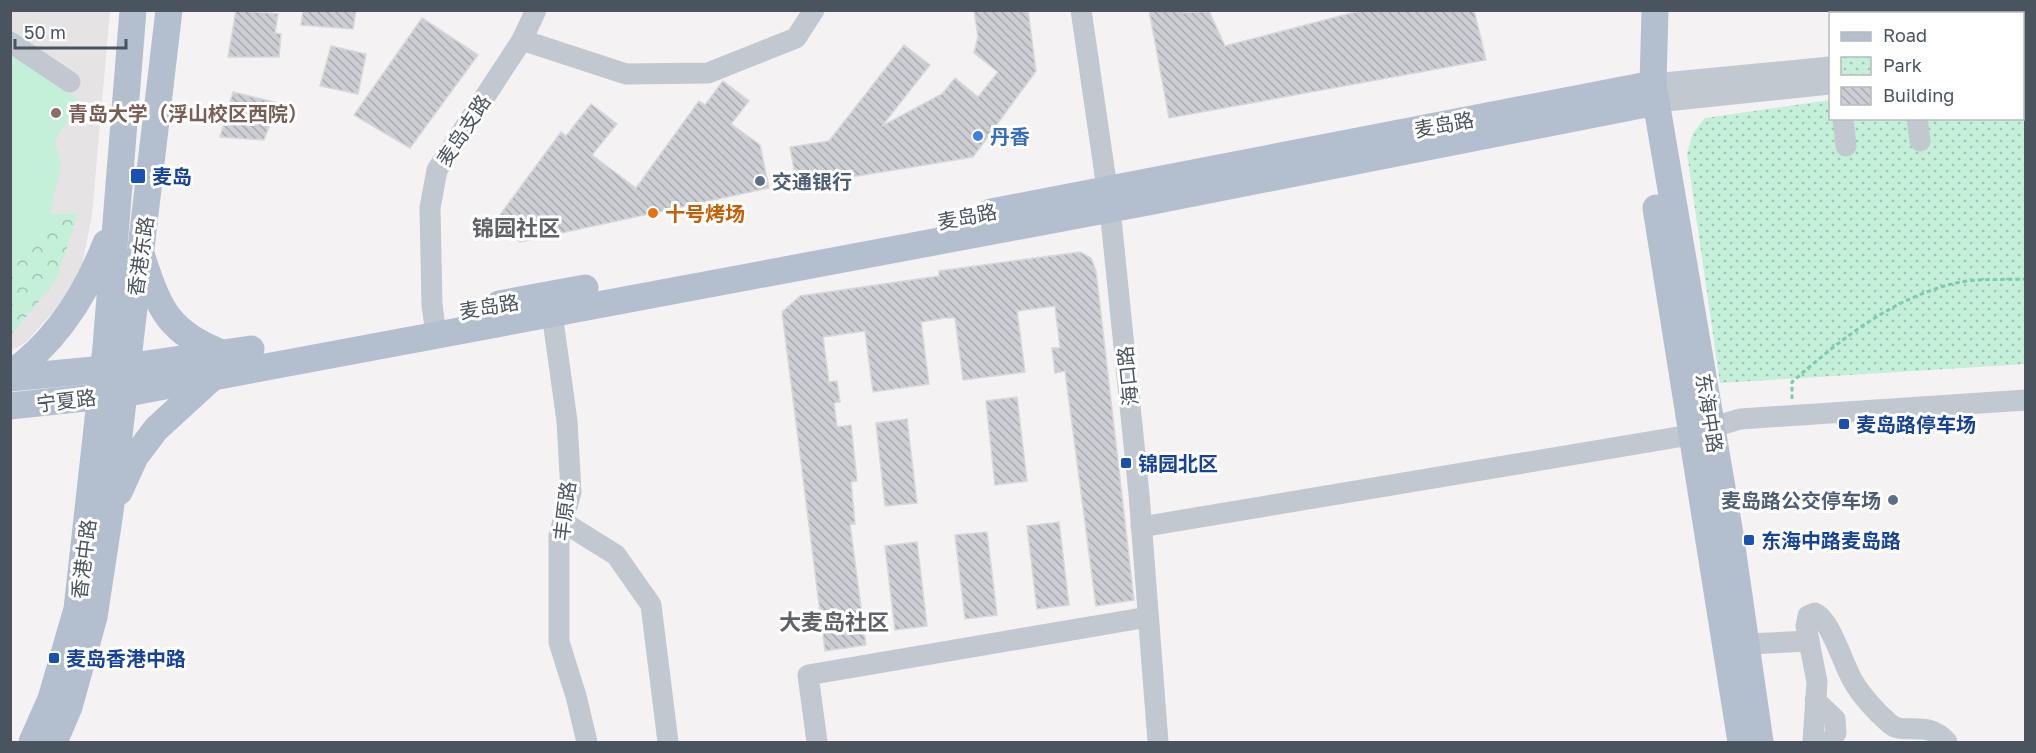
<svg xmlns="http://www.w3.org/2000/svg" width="2036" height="753" viewBox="0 0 2036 753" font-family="'Golos Text','Noto Sans SC',sans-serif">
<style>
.education{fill:#e5e3e4}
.grass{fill:#c4efd8}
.forest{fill:url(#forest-crowns)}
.park{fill:url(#park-dots)}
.building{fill:url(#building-back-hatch);stroke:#d6d8dd;stroke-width:1.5}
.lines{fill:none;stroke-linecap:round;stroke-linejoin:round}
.path{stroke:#7cccab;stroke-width:3;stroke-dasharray:4.5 3;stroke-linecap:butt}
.minor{stroke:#c1c8d0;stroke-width:21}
.major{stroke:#b3bfcf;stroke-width:27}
.education-dot{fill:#8d6e63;stroke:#fff;stroke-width:2}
.shop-dot{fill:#3f7fe0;stroke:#fff;stroke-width:2}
.transit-dot{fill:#1a4fb4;stroke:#fff;stroke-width:2}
.service-dot{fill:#5c6f8a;stroke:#fff;stroke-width:2}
.food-dot{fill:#e8710a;stroke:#fff;stroke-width:2}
.labels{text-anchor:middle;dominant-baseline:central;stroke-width:6;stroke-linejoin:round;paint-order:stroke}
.education-label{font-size:20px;font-weight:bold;fill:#785e54;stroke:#fff;text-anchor:start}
.street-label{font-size:20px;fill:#4a545f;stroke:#fff}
.shop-label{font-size:20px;font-weight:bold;fill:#366cbe;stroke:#fff;text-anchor:start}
.transit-label{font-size:20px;font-weight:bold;fill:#164399;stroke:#fff;text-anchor:start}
.service-label{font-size:20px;font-weight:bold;fill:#4e5e75;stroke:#fff;text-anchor:start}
.food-label{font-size:20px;font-weight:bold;fill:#c56008;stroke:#fff;text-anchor:start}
.quarter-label{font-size:22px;font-weight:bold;fill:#5f6267;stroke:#fff}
</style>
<defs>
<pattern id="forest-crowns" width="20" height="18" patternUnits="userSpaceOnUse" patternTransform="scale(1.5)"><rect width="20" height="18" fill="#c4efd8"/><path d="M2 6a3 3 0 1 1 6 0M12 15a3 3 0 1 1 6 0" fill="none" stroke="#a1c4b2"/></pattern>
<pattern id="park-dots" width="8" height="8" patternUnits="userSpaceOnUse" patternTransform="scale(1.5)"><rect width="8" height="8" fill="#c4efd8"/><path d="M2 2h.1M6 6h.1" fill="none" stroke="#a1c4b2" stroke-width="1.8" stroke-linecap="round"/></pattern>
<pattern id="building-back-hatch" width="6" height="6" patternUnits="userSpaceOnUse" patternTransform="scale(1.5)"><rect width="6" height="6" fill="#ccced4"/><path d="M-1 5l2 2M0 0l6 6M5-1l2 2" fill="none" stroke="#a8aaaf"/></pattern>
</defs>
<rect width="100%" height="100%" fill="#f4f2f2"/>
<path class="education" d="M11 11H110L92 215 81 270 57 308 25 343 11 351Z"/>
<path class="grass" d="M11 55 80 101 55 141 61 165 50 214 11 275Z"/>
<path class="forest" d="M50 214H78L56 280 11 335V268Z"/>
<path class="park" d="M2023 89H2025V364L1720 383 1687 153 1693 133 1705 118 1830 100V118H2022Z"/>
<g class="building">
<path d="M236 10 278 14 275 33 281 34 279 57H228Z"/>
<path d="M303 10H356L353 29 301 25Z"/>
<path d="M974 10H1028L1036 71 973 157 797 186 790 147 829 141 904 45 930 65 882 126 942 94 955 78 978 97 998 72 974 53 978 37Z"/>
<path d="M1149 10H1182L1183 13 1209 11 1225 46 1363 10H1474L1486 60 1169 118Z"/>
<path d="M422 18 478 55 410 148 354 115Z"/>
<path d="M331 46 366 54 358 94 320 86Z"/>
<path d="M723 81 749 101 731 124 760 145 769 188 520 242 494 223 561 132 566 136 591 104 617 124 592 155 636 188 699 101 705 105Z"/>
<path d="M233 92 278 103 264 140 220 137Z"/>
<path d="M1080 252 1091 258 1096 271 1134 600 1096 606 1065 371 1055 373 1052 348H1060L1055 306 1017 311 1025 372 963 380 955 318H945L921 322 929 384 873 392 865 331 823 337 829 382 837 381 840 402 834 403 837 427 851 425 857 481 851 482 855 524H850L866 645 825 651 782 312 800 296 939 276V271Z"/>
<path d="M1017 397 1027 481 995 485 986 401Z"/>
<path d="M907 419 917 503 885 506 876 423Z"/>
<path d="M1059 522 1069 605 1037 609 1027 526Z"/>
<path d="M987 532 997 615 965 619 955 535Z"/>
<path d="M917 542 927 626 895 630 885 546Z"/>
</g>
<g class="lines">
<path class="path" d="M1792 399V382C1841 339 1892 298 1956 283 1978 278 2004 280 2026 279"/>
<g class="minor">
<path d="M1081 10 1110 209 1139 494 1158 742"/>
<path d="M522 40 626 74 708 73 796 38 814 10"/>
<path d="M10 42 70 82"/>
<path d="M2022 62H2026"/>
<path d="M2022 79 2026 80"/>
<path d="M1653 84 1830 67"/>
<path d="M1656 102 1830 84"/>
<path d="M1843 118 1846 146"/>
<path d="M1917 118 1920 141"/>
<path d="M552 313 567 421 571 492 559 536V642L576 696 587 742"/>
<path d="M436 334 432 305 430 208 437 170 522 40 536 10"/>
<path d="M563 522 616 555 651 605 668 742"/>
<path d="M1141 527 1684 436 1740 419 2026 400"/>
<path d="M1747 644 1809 641"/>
<path d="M1815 700 1835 719 1836 733 1830 742"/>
<path d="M817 742 808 675 1148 617"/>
<path d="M1813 742 1817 682 1806 626 1808 616 1815 613C1831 620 1843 665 1853 681 1861 695 1876 712 1889 723 1903 737 1926 718 1947 742"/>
</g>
<g class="major">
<path d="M1655 10 1653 84 1731 540 1760 742"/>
<path d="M1656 208 1741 742"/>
<path d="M991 212 1653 84"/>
<path d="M142 257C160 312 169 332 224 354"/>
<path d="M499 304 585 288"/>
<path d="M10 374C56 342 86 294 106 243"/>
<path d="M10 378 125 367 251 349"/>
<path d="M10 406 122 394 1148 202 1656 102"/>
<path d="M119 492 135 457 156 429 215 375"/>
<path d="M32 742 51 699 77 609 106 347 133 10"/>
<path d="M54 742 69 707 94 617 110 512 169 10"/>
</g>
</g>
<circle class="education-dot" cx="56" cy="113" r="6"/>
<circle class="shop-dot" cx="978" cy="136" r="6"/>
<g class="transit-dot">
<rect x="130" y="168" width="16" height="16" rx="3"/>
<rect x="1838" y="418" width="12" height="12" rx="3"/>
<rect x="1120" y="457" width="12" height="12" rx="3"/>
<rect x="1743" y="534" width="12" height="12" rx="3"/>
<rect x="48" y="652" width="12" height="12" rx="3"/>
</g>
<g class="service-dot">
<circle cx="760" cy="181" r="6"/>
<circle cx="1893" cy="500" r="6"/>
</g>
<circle class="food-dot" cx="653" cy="213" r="6"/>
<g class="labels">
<g class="education-label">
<text x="68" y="113">青岛大学（浮山校区西院）</text>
</g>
<g class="street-label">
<text transform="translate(1444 124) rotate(-11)">麦岛路</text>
<text transform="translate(463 130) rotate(-57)">麦岛支路</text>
<text transform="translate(967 216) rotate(-11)">麦岛路</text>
<text transform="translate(140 256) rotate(-82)">香港东路</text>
<text transform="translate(489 306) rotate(-10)">麦岛路</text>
<text transform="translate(1127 376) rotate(-96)">海口路</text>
<text transform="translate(66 400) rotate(-7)">宁夏路</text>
<text transform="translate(1710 413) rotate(81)">东海中路</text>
<text transform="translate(564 511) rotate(-83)">丰原路</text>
<text transform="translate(83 559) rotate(-83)">香港中路</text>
</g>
<g class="shop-label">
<text x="990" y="136">丹香</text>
</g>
<g class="transit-label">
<text x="152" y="176">麦岛</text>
<text x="1856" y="424">麦岛路停车场</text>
<text x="1138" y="463">锦园北区</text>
<text x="1761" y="540">东海中路麦岛路</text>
<text x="66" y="658">麦岛香港中路</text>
</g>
<g class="service-label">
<text x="772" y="181">交通银行</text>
<text x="1881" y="500" text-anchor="end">麦岛路公交停车场</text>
</g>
<g class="food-label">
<text x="665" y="213">十号烤场</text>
</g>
<g class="quarter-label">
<text x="516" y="227">锦园社区</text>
<text x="834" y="621">大麦岛社区</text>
</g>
</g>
<rect width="2036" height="753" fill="none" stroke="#4a545f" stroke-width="24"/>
<rect x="1829" y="12" width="195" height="108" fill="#ffffff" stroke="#b7bbbf" stroke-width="1.5"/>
<rect x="1841" y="32" width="30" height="9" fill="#b3bfcf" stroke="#b7bbbf" stroke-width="1.5"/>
<text x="1883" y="42" font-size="18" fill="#4a545f">Road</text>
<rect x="1841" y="57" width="30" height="18" fill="url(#park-dots)" stroke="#b7bbbf" stroke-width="1.5"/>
<text x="1883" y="72" font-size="18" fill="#4a545f">Park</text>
<rect x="1841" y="87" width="30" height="18" fill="url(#building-back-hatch)" stroke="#b7bbbf" stroke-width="1.5"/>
<text x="1883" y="102" font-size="18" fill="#4a545f">Building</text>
<path d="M15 39v9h111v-9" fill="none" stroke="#4a545f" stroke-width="3"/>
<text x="24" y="39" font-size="18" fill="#4a545f" stroke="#ffffff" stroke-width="4.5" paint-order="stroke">50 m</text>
</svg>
